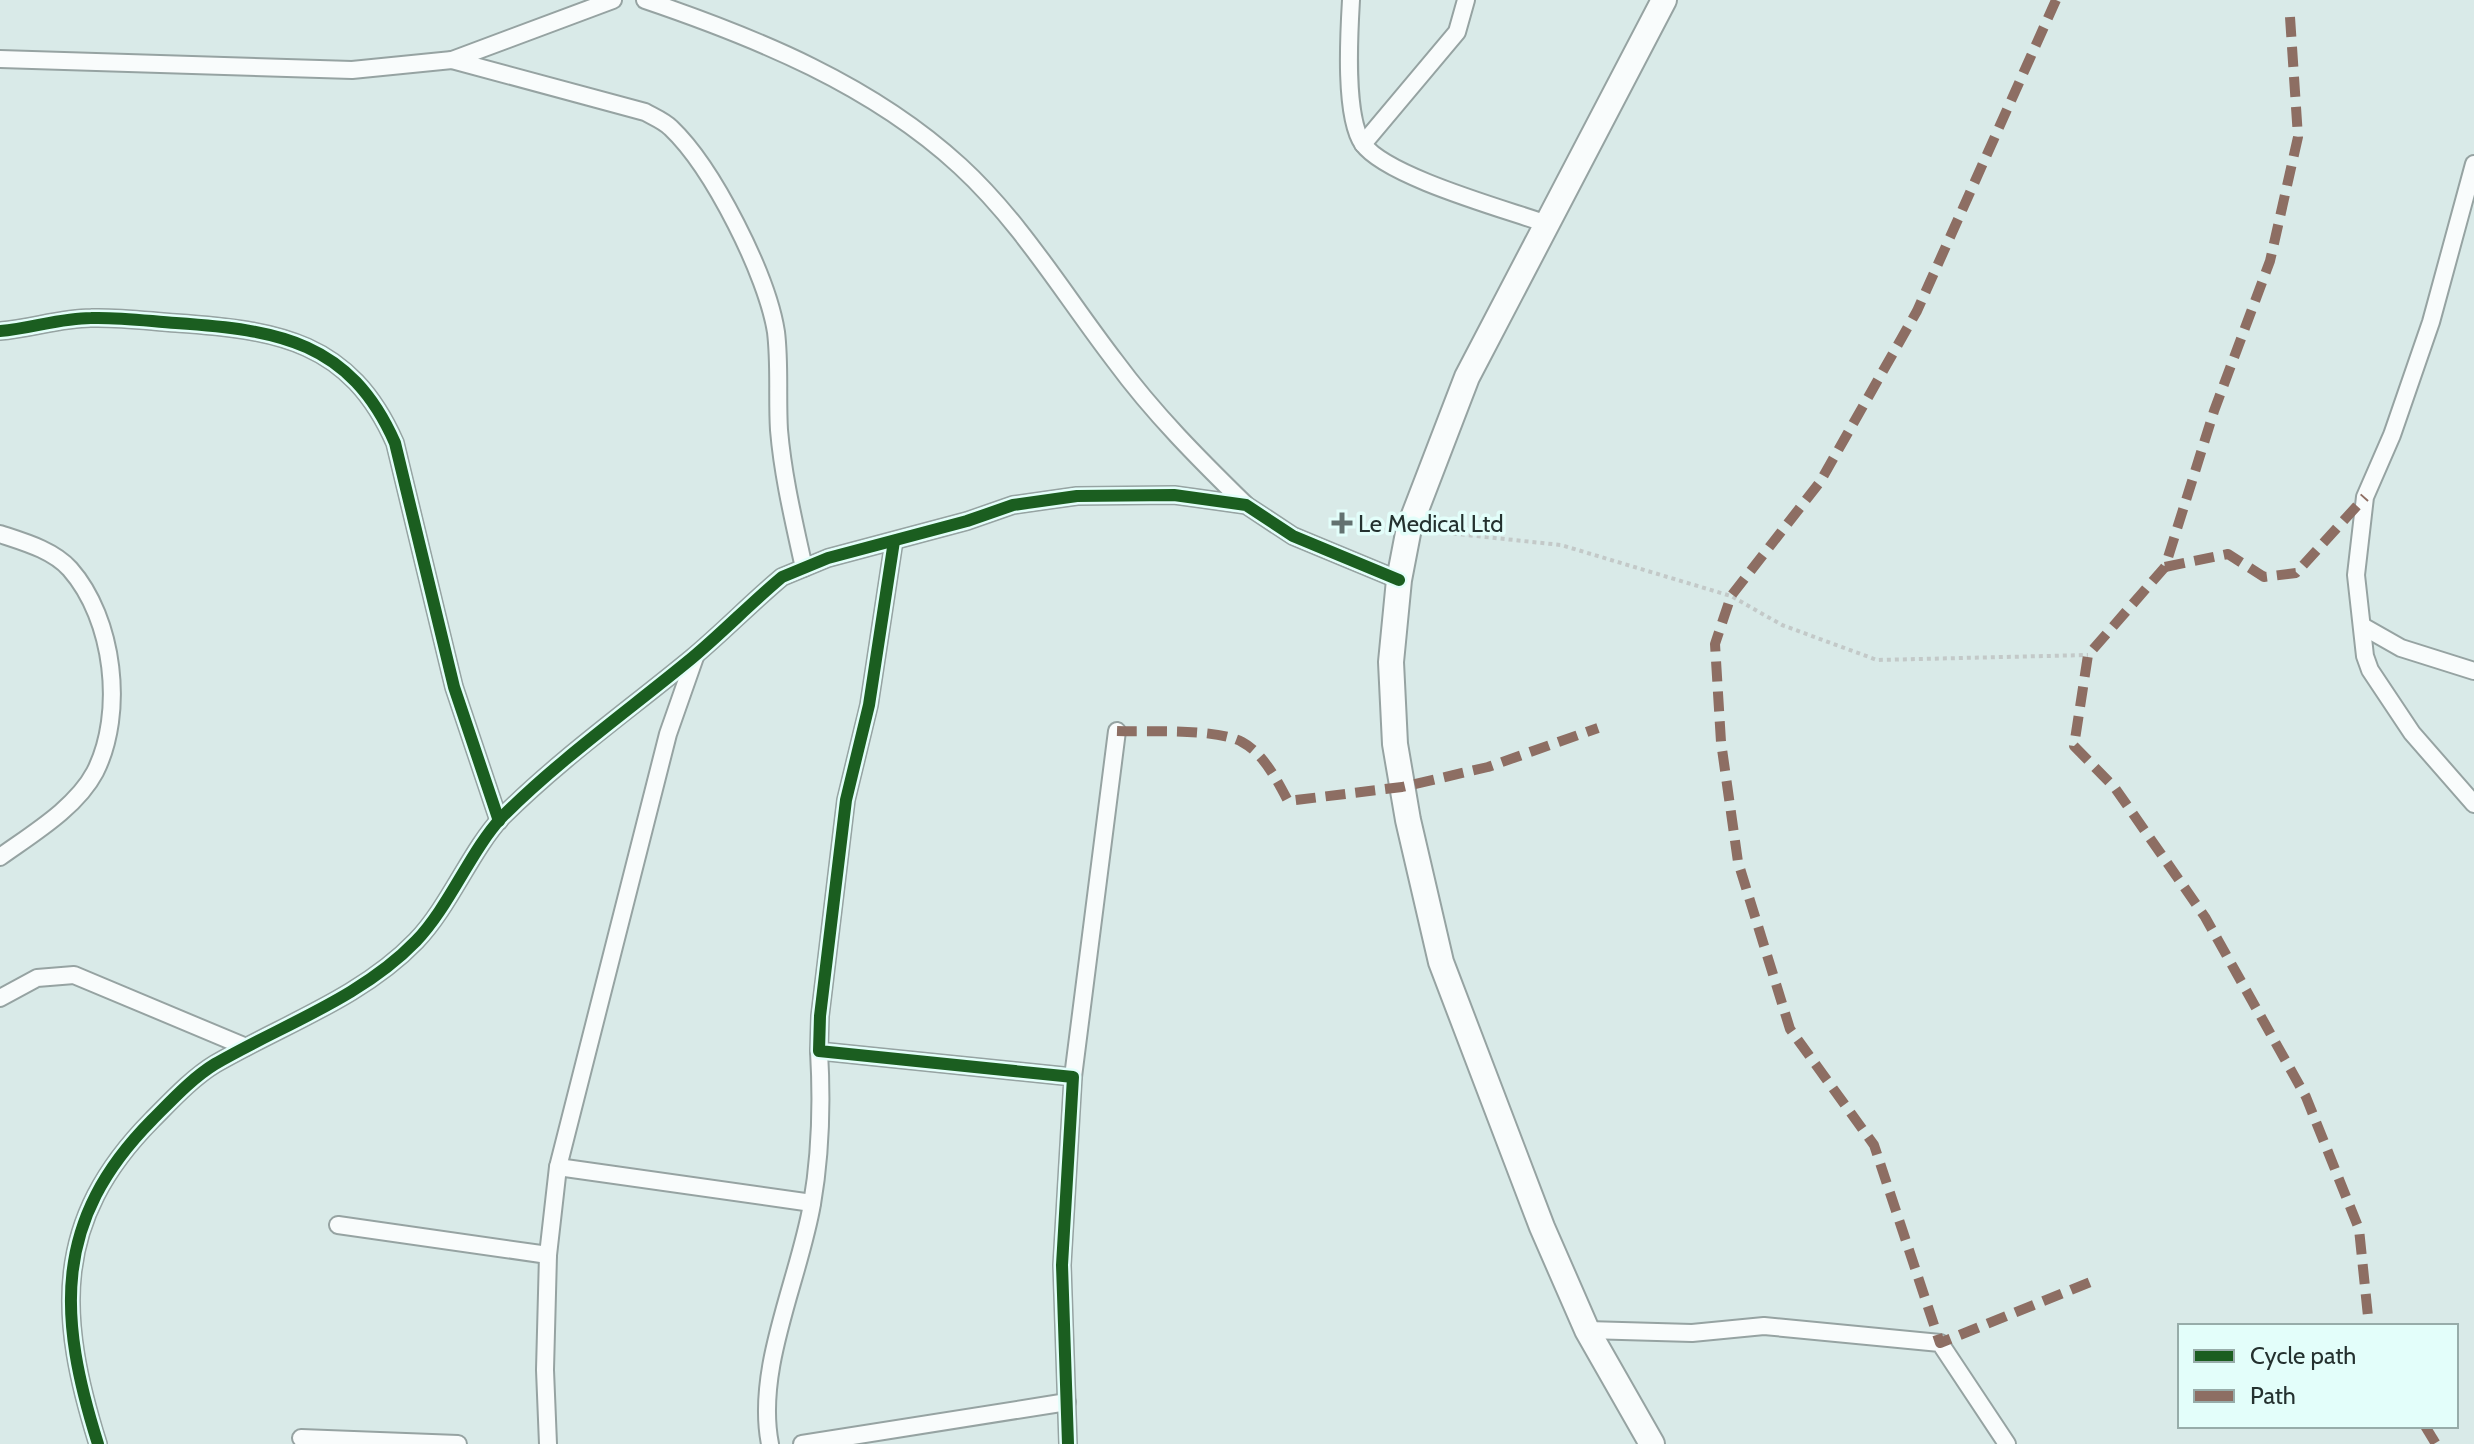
<svg xmlns="http://www.w3.org/2000/svg" width="2474" height="1444" viewBox="0 0 2474 1444" font-family="Cabin,sans-serif">
<style>
.lines{fill:none;stroke-linecap:round;stroke-linejoin:round}
.minor-casing{stroke:#96a3a2;stroke-width:20}
.secondary-casing{stroke:#96a3a2;stroke-width:28}
.path{stroke:#c3c9c8;stroke-width:4;stroke-dasharray:4 4;stroke-linecap:butt}
.minor{stroke:#f9fcfc;stroke-width:16}
.secondary{stroke:#f9fcfc;stroke-width:24}
.quiet{stroke:#8d6e63;stroke-width:10;stroke-dasharray:20 10;stroke-linecap:butt}
.cycleway-casing{stroke:#e3fefa;stroke-width:17}
.cycleway{stroke:#1b5e20;stroke-width:12}
.poi-dot{fill:#637270;stroke:#e3fefa;stroke-width:3}
.labels{text-anchor:middle;dominant-baseline:central;stroke-width:7;stroke-linejoin:round;paint-order:stroke}
.poi-label{font-size:24px;fill:#24312f;stroke:#e3fefa;text-anchor:start}
</style>
<rect width="100%" height="100%" fill="#d9eae8"/>
<g class="lines">
<g class="minor-casing">
<g id="minor">
<path d="M645 0C757 38 872 85 960 166 1021 222 1065 296 1115 361 1154 414 1199 459 1246 505"/>
<path d="M1351 0C1349 34 1344 117 1363 144 1387 177 1505 209 1547 224"/>
<path d="M0 59 352 70 452 60 613 0"/>
<path d="M452 60 645 112C654 117 664 121 671 128 713 168 767 275 776 332 780 365 777 397 779 430 783 477 794 522 804 568"/>
<path d="M1363 144 1457 32 1466 0"/>
<path d="M2474 164 2431 322 2392 435 2365 497 2356 575 2365 656 2370 670 2412 733 2474 804"/>
<path d="M0 331C30 329 60 318 91 318 119 317 148 321 176 323 278 330 350 341 395 443L454 687 499 821"/>
<path d="M0 534C24 542 53 550 70 569 114 619 125 713 95 772 76 808 32 834 0 857"/>
<path d="M894 541 869 705 846 800 820 1016 819 1051 1073 1077 1062 1265 1068 1444"/>
<path d="M2364 627 2401 648 2474 671"/>
<path d="M0 998 37 978 74 975 246 1047"/>
<path d="M1073 1077 1117 731"/>
<path d="M558 1167 812 1203"/>
<path d="M338 1225 548 1255"/>
<path d="M1587 1330 1692 1333 1764 1326 1940 1343 2007 1444"/>
<path d="M301 1438 458 1444"/>
<path d="M98 1444C58 1317 52 1221 152 1120 171 1101 192 1078 215 1064 282 1025 361 998 416 941 449 907 471 850 502 817 560 759 629 710 692 658 723 632 751 603 782 577L828 558 967 521 1013 505 1077 496 1174 495 1246 505 1293 536 1399 580"/>
<path d="M548 1444 545 1370 548 1255 558 1167 668 734 695 657"/>
<path d="M770 1444C755 1368 799 1280 812 1204 821 1152 822 1102 819 1051"/>
<path d="M802 1444 1067 1402"/>
</g>
</g>
<g class="secondary-casing">
<path id="secondary" d="M1652 1444 1587 1330 1542 1227 1441 962 1408 820 1395 744 1391 662 1399 580 1409 528 1467 377 1664 0"/>
</g>
<path class="path" d="M1429 531 1561 545 1731 596 1782 625 1877 660 2088 655"/>
<use href="#minor" class="minor"/>
<use href="#secondary" class="secondary"/>
<g class="quiet">
<path d="M2056 0 1917 311 1820 482 1731 596 1715 644 1721 742 1738 862 1790 1029 1874 1145 1940 1343 2098 1279"/>
<path d="M2290 17 2298 137 2270 261 2214 411 2165 567 2088 655 2074 746 2115 788 2205 917 2306 1097 2359 1229 2369 1326"/>
<path d="M2165 567 2228 554 2264 577 2296 573 2365 497"/>
<path d="M1117 731C1148 732 1216 728 1242 742 1263 753 1277 780 1288 801L1402 787 1488 767 1598 728"/>
<path d="M2425 1426 2436 1444"/>
</g>
<g class="cycleway-casing">
<g id="cycleway">
<path d="M0 331C30 329 60 318 91 318 119 317 148 321 176 323 278 330 350 341 395 443L454 687 499 821"/>
<path d="M894 541 869 705 846 800 820 1016 819 1051 1073 1077 1062 1265 1068 1444"/>
<path d="M98 1444C58 1317 52 1221 152 1120 171 1101 192 1078 215 1064 282 1025 361 998 416 941 449 907 471 850 502 817 560 759 629 710 692 658 723 632 751 603 782 577L828 558 967 521 1013 505 1077 496 1174 495 1246 505 1293 536 1399 580"/>
</g>
</g>
<use href="#cycleway" class="cycleway"/>
</g>
<path class="poi-dot" d="M1338 511h8v8h8v8h-8v8h-8v-8h-8v-8h8z"/>
<g class="labels">
<g class="poi-label">
<text x="1358" y="523">Le Medical Ltd</text>
</g>
</g>
<rect x="2178" y="1324" width="280" height="104" fill="#e3fefa" stroke="#97aca9" stroke-width="2"/>
<rect x="2194" y="1350" width="40" height="12" fill="#1b5e20" stroke="#97aca9" stroke-width="2"/>
<text x="2250" y="1364" font-size="24" fill="#24312f">Cycle path</text>
<rect x="2194" y="1390" width="40" height="12" fill="#8d6e63" stroke="#97aca9" stroke-width="2"/>
<text x="2250" y="1404" font-size="24" fill="#24312f">Path</text>
</svg>
